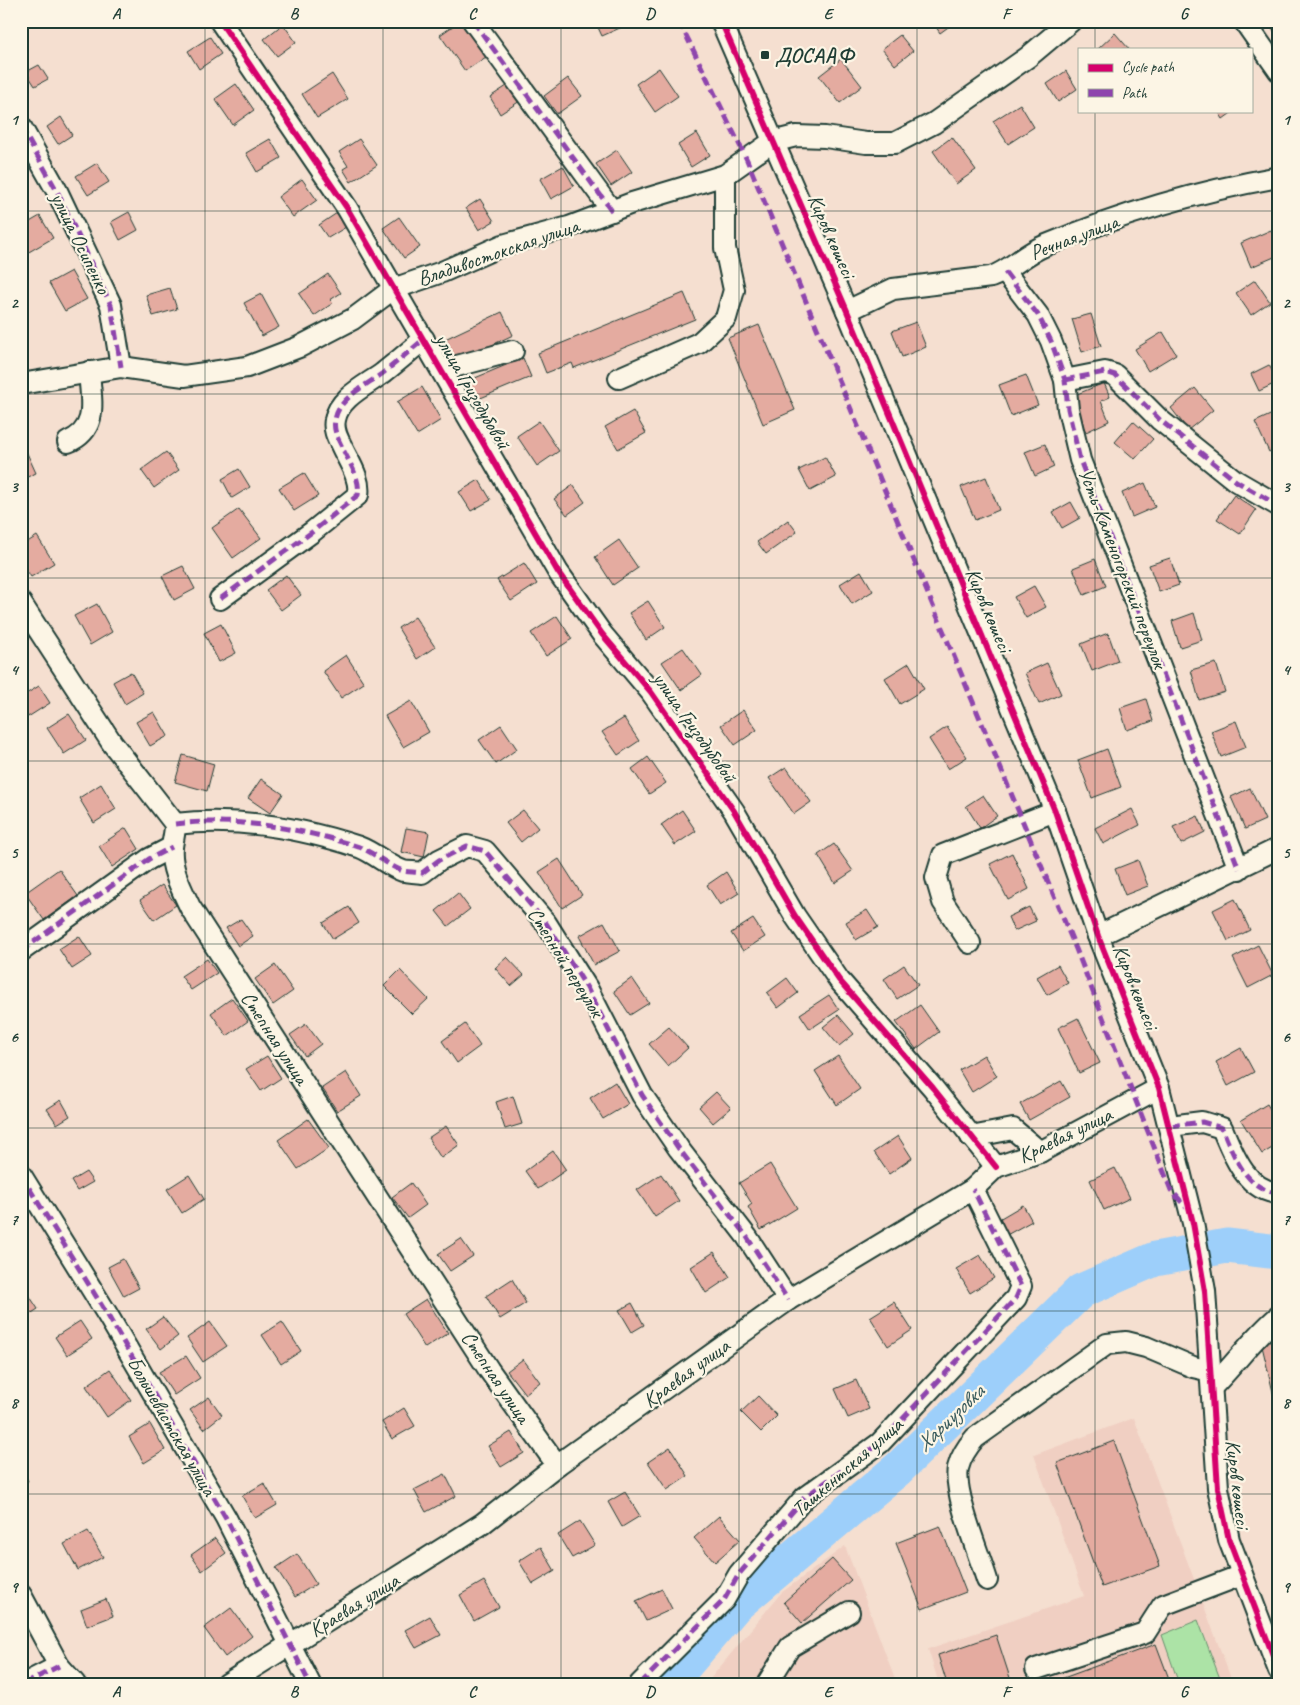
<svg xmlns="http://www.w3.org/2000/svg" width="1300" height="1705" viewBox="0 0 1300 1705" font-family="Caveat,sans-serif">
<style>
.built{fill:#f0cfc2}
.green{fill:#ace3a6;stroke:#66906d}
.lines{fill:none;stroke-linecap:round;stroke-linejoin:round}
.river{stroke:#9dcffa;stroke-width:35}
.building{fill:#e4aba0;stroke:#1f3d34}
.minor-casing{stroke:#1f3d34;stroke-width:24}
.minor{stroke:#fcf5e5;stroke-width:20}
.quiet{stroke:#8e44ad;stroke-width:5;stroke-dasharray:10 5;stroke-linecap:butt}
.cycleway-casing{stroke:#fcf5e5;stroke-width:9}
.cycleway{stroke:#d6006c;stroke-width:6}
.grid{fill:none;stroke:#1f3d34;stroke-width:1;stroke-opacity:0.55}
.poi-dot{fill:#1f3d34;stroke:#fcf5e5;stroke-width:2}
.labels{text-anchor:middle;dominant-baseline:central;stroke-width:4.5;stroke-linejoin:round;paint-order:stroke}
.poi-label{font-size:21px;font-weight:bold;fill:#1f3d34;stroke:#fcf5e5;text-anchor:start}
.street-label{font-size:21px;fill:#1f3d34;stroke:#fcf5e5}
.water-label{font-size:22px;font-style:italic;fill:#385a5c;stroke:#fcf5e5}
.neatline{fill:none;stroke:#1f3d34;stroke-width:2}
.grid-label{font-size:16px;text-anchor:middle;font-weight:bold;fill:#1f3d34}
</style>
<rect width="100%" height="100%" fill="#f5dfd0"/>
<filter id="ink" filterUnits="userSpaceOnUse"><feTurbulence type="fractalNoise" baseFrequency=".02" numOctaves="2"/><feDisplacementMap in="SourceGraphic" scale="10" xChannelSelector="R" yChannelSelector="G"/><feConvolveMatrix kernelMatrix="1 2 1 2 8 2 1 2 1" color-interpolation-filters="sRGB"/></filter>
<g filter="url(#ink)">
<g class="built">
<path d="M1134 1418 1233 1684H939L928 1649 1084 1596 1034 1455Z"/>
<path d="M845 1546 897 1684H706L781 1593Z"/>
</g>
<path class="green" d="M1198 1620 1222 1684H1179L1162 1635Z"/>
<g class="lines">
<path class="river" d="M669 1684 735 1606 898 1469 1081 1291 1155 1259 1227 1246 1279 1252"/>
</g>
<g class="building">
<path d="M460 21 486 57 465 71 440 35Z"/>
<path d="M595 21H630L631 23 602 36Z"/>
<path d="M932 21H955V22L940 33Z"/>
<path d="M1171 21H1183L1175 27Z"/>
<path d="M1268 21H1279V37L1278 38Z"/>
<path d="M283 24 296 42 277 56 264 39Z"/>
<path d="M1115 33 1129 49H1098Z"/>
<path d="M900 35 913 51 895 65 882 49Z"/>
<path d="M210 37 221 54 199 69 188 51Z"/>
<path d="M841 59 862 86 840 103 819 76Z"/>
<path d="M39 65 48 79 35 86 26 72Z"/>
<path d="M659 68 678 96 655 112 636 84Z"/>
<path d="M1066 71 1077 89 1058 102 1047 84Z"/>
<path d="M332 74 348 99 317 118 302 94Z"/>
<path d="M568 78 582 96 557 114 544 96Z"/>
<path d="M236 84 254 110 233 125 215 99Z"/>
<path d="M510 84 520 101 500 114 490 97Z"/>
<path d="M1020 104 1034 127 1008 144 993 121Z"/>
<path d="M1218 111H1234L1223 119Z"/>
<path d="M61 117 72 135 58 144 47 127Z"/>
<path d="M697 133 710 155 691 167 678 145Z"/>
<path d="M952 137 976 170 956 184 933 151Z"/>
<path d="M270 139 281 158 257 172 246 153Z"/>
<path d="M359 139 377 165 351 182 343 169 348 166 339 152Z"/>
<path d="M617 150 632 172 611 186 596 164Z"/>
<path d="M97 163 109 182 88 195 76 176Z"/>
<path d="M563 166 574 186 551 199 540 179Z"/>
<path d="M302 179 317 200 293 217 278 197Z"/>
<path d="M480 199 494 221 479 230 466 208Z"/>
<path d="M129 212 138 230 120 240 111 222Z"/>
<path d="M337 213 346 227 328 238 319 225Z"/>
<path d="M40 216 53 238 27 253 21 242V227Z"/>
<path d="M399 217 420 247 404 258 383 228Z"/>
<path d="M1271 230 1279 248V255L1251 267 1241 243Z"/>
<path d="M71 271 87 299 65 311 49 283Z"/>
<path d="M328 274 341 293 330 300 333 303 314 316 299 294Z"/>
<path d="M1255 280 1270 302 1251 315 1236 293Z"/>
<path d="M170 288 177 309 153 316 146 295Z"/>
<path d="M684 293 695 319 574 368 572 363 546 373 538 353Z"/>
<path d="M261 294 279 327 262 336 244 303Z"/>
<path d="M502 312 513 335 456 362 445 339Z"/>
<path d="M1091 314 1101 346 1082 352 1072 319Z"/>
<path d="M916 322 926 347 902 357 892 331Z"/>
<path d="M759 325 795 410 763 424 728 338Z"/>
<path d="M1163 332 1176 354 1148 371 1135 349Z"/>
<path d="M523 358 531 377 471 402 463 383Z"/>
<path d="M1269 365 1278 382 1259 391 1251 374Z"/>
<path d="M1026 375 1038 405 1011 416 999 385Z"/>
<path d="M1104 383 1110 397 1101 401 1109 421 1086 432 1070 397Z"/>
<path d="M422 387 441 420 417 435 397 402Z"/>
<path d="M1195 388 1213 410 1188 430 1171 408Z"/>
<path d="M633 411 646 433 618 449 605 427Z"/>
<path d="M1279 411V447L1269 452 1255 422Z"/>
<path d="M539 421 559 451 537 466 517 436Z"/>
<path d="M1133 421 1153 439 1135 459 1115 442Z"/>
<path d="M21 440 36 473 21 480Z"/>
<path d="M1045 444 1054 467 1035 476 1025 452Z"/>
<path d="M166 452 179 470 154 488 141 470Z"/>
<path d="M825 457 836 477 810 491 799 470Z"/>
<path d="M239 469 250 487 232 498 222 479Z"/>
<path d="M304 473 318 496 294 511 279 488Z"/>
<path d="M986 477 999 510 975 520 961 487Z"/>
<path d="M479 480 491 500 471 511 459 492Z"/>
<path d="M1145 483 1155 507 1132 517 1122 493Z"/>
<path d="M573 485 585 502 567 515 554 499Z"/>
<path d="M1234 495 1256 510 1240 534 1217 519Z"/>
<path d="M1071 502 1080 518 1062 528 1053 512Z"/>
<path d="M239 509 261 538 233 558 212 528Z"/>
<path d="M788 520 797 532 766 554 757 542Z"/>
<path d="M37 536 54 563 31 577 21 561V546Z"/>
<path d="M619 540 638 568 613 585 595 557Z"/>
<path d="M1170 558 1179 585 1159 592 1149 565Z"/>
<path d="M1095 559 1106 586 1084 595 1073 568Z"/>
<path d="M524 563 537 584 511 601 497 580Z"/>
<path d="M183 566 195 589 174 600 162 576Z"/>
<path d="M861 571 873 591 852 604 840 584Z"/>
<path d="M286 575 301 595 281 610 266 590Z"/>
<path d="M1034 586 1046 607 1026 618 1014 597Z"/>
<path d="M648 601 665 627 646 640 629 613Z"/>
<path d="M97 604 112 632 90 645 74 616Z"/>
<path d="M1194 613 1202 640 1180 647 1172 621Z"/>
<path d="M557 616 572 639 546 656 531 633Z"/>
<path d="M415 617 435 647 417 659 398 628Z"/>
<path d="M221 624 236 653 219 662 204 633Z"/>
<path d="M1108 633 1118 661 1092 671 1081 644Z"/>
<path d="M683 648 702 675 681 690 662 662Z"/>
<path d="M346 655 364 683 341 698 323 671Z"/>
<path d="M909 663 924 689 900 704 885 678Z"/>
<path d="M1047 663 1061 694 1039 704 1025 673Z"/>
<path d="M1216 663 1225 692 1199 700 1191 670Z"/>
<path d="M131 672 143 693 125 704 113 682Z"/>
<path d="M39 686 50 703 28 717 21 706V697Z"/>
<path d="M1146 699 1153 721 1127 730 1120 708Z"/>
<path d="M411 701 429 732 403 747 385 716Z"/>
<path d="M743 710 757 730 735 745 721 725Z"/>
<path d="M154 712 168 736 150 746 136 722Z"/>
<path d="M69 714 86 740 64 754 47 728Z"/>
<path d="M624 718 639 741 618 755 602 732Z"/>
<path d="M1236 721 1246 747 1221 757 1211 731Z"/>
<path d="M501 725 517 749 496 764 479 740Z"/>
<path d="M947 727 967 757 948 769 929 739Z"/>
<path d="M1107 749 1121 787 1092 798 1078 760Z"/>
<path d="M183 755 214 764 207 791 175 782Z"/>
<path d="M648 757 666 783 649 794 632 769Z"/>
<path d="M786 767 811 802 794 814 769 778Z"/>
<path d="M261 779 283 794 270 813 248 798Z"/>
<path d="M101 784 116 809 94 823 79 798Z"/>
<path d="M1250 788 1265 820 1245 829 1231 797Z"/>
<path d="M983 795 997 816 980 828 966 806Z"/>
<path d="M1132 809 1140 825 1103 844 1095 828Z"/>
<path d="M523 810 538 828 521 842 506 823Z"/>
<path d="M682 810 696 831 675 845 661 825Z"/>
<path d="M1198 816 1205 832 1181 844 1173 827Z"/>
<path d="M126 828 139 849 112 867 99 846Z"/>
<path d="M406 828 429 832 424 857 401 852Z"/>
<path d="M834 844 853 871 835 883 818 855Z"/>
<path d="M1012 853 1029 889 1008 900 990 864Z"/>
<path d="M559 859 582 895 562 908 539 872Z"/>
<path d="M1138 860 1148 886 1125 895 1115 869Z"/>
<path d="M59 869 78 896 44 920 25 893Z"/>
<path d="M726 872 739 893 720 905 707 885Z"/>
<path d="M162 885 176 905 154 920 140 900Z"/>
<path d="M458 893 470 909 448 926 436 911Z"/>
<path d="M1235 899 1250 930 1228 941 1213 910Z"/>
<path d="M349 907 359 923 333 939 323 923Z"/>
<path d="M1029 907 1036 921 1014 931 1008 917Z"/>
<path d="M867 910 878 927 856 940 846 922Z"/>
<path d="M241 919 253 936 238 946 226 928Z"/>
<path d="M753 919 765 937 743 951 731 933Z"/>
<path d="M604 922 620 951 594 965 579 936Z"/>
<path d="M21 925 26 932 21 935Z"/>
<path d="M79 936 92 956 72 969 59 949Z"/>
<path d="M1258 945 1273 975 1248 988 1233 958Z"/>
<path d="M507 957 524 975 511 986 495 968Z"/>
<path d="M207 959 217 973 191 990 181 976Z"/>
<path d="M275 965 293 991 273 1005 255 979Z"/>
<path d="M904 965 918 985 897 999 884 979Z"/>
<path d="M1058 965 1068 983 1047 995 1037 977Z"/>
<path d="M400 970 428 999 412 1014 384 986Z"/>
<path d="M632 978 649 1003 630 1015 614 991Z"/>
<path d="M787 978 798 993 778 1008 767 993Z"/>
<path d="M829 995 839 1010 810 1029 800 1014Z"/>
<path d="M232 998 248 1021 227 1036 211 1013Z"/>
<path d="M920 1005 939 1032 916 1049 896 1022Z"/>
<path d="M838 1015 854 1034 839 1046 823 1027Z"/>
<path d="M1078 1018 1100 1063 1079 1073 1058 1028Z"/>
<path d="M306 1024 321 1044 305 1056 290 1035Z"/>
<path d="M465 1024 480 1046 457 1063 442 1041Z"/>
<path d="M669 1027 688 1048 668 1066 649 1044Z"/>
<path d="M1241 1048 1254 1072 1228 1086 1216 1062Z"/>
<path d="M984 1055 997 1076 972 1092 959 1070Z"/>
<path d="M267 1056 281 1078 261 1091 246 1069Z"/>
<path d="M838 1056 860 1089 837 1105 815 1071Z"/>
<path d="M346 1072 361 1096 337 1111 322 1088Z"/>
<path d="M1061 1081 1070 1097 1029 1120 1020 1104Z"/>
<path d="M615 1082 628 1104 603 1119 590 1098Z"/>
<path d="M21 1088 26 1094 21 1098Z"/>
<path d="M716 1092 731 1108 713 1123 699 1107Z"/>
<path d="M513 1096 522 1124 505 1129 496 1102Z"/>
<path d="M61 1100 70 1116 57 1124 47 1109Z"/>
<path d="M1267 1104 1279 1124V1144L1262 1154 1241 1120Z"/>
<path d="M308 1119 329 1148 298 1169 278 1140Z"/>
<path d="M446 1126 459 1145 441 1158 428 1138Z"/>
<path d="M898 1136 912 1158 889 1174 874 1152Z"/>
<path d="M553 1151 566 1170 538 1189 525 1171Z"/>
<path d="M770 1164 797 1208 761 1230 748 1207 752 1204 739 1183Z"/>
<path d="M1115 1168 1130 1198 1104 1210 1090 1180Z"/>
<path d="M86 1172 93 1182 77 1191 71 1181Z"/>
<path d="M661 1174 679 1201 655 1217 637 1190Z"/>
<path d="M189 1175 204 1199 182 1213 167 1189Z"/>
<path d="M411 1183 426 1205 408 1218 392 1197Z"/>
<path d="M1023 1205 1032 1221 1003 1237 994 1222Z"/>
<path d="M461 1239 473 1256 450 1271 438 1254Z"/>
<path d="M714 1252 730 1277 706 1293 691 1267Z"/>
<path d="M980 1255 994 1278 970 1293 956 1269Z"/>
<path d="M123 1259 139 1288 124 1296 108 1267Z"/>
<path d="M512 1279 526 1303 500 1319 486 1296Z"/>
<path d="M21 1283 38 1309 21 1320Z"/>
<path d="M426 1299 448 1333 425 1348 403 1314Z"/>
<path d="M894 1302 912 1330 888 1346 870 1317Z"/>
<path d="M632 1303 644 1325 632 1332 619 1310Z"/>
<path d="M163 1317 178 1336 161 1349 146 1329Z"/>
<path d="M80 1321 92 1339 67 1355 55 1337Z"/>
<path d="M210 1322 227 1346 203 1362 187 1338Z"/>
<path d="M282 1322 301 1351 281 1364 262 1335Z"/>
<path d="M1279 1338V1417L1261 1342Z"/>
<path d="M186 1356 200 1378 174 1395 159 1372Z"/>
<path d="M523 1359 540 1382 525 1394 507 1371Z"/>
<path d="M110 1369 131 1400 107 1417 86 1386Z"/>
<path d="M856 1380 869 1409 848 1418 835 1389Z"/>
<path d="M758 1396 777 1416 761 1432 741 1412Z"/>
<path d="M209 1397 222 1415 204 1429 190 1410Z"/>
<path d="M404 1408 415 1426 392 1439 382 1422Z"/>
<path d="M150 1424 165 1450 144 1463 129 1437Z"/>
<path d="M511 1432 524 1453 501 1467 488 1446Z"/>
<path d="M1114 1441 1160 1566 1102 1587 1057 1463Z"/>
<path d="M670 1447 688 1476 667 1490 648 1462Z"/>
<path d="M21 1468 28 1481 21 1485Z"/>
<path d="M445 1474 456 1496 426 1512 414 1490Z"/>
<path d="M264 1483 277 1505 255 1518 242 1496Z"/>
<path d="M625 1492 640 1516 622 1527 608 1502Z"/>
<path d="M719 1516 740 1540 715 1562 694 1538Z"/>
<path d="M580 1521 595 1545 572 1558 558 1535Z"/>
<path d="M940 1526 966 1592 922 1609 896 1543Z"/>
<path d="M88 1531 103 1557 78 1570 64 1544Z"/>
<path d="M215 1538 226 1553 202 1571 191 1555Z"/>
<path d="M541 1547 555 1571 533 1584 519 1561Z"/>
<path d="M297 1554 316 1584 295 1597 276 1568Z"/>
<path d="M832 1559 851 1580 802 1623 784 1602Z"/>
<path d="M484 1581 499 1607 474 1621 460 1595Z"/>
<path d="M662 1589 672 1609 646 1621 636 1601Z"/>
<path d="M106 1599 113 1616 87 1626 81 1609Z"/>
<path d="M231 1608 252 1636 225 1657 204 1628Z"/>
<path d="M430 1616 441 1635 416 1648 405 1630Z"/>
<path d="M996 1635 1012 1684H947L938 1655Z"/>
<path d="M1156 1644 1171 1684H1047Z"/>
<path d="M786 1676 817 1684H784Z"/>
<path d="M588 1677 593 1684H578Z"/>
</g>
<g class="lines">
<g class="minor-casing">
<g id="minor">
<path d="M220 21 347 208 558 572 602 634 651 692 734 811 795 916 839 980 933 1088 996 1167"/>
<path d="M473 21 612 211"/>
<path d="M721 21 847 311 1055 811 1098 936 1159 1088 1193 1223 1205 1291 1218 1488 1229 1540 1279 1671"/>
<path d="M1244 21 1279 71"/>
<path d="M21 127 57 191 111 305 121 367"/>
<path d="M1005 272 1038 315 1051 341 1065 380 1068 409 1080 460 1239 869"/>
<path d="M847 311 893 289 991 277C1011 270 1024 254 1044 246 1118 215 1199 191 1279 177"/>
<path d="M442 370 513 351"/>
<path d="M619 378 699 343 726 318 734 290 725 248V175"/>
<path d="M1065 380 1105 372 1115 375 1160 420 1236 481 1279 506"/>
<path d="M21 384 121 367 184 376 247 367 299 347 353 319 393 289 442 272 503 245 569 227 632 203 725 175 772 142 796 136 825 137 866 143H895L934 123 1028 57 1071 21"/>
<path d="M68 442C99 429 91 401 89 372"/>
<path d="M220 599 312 532 358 495C361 478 348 461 341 445 337 437 333 429 335 420 338 398 367 385 383 373 397 362 411 350 424 339"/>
<path d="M21 603 112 743 175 824C175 833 173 839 172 847 170 868 181 888 190 907L489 1370 557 1465"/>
<path d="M175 824C236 817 301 828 359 847 375 853 388 866 403 871 409 872 416 872 422 873L439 860 467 846 485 851 546 923 587 988 642 1095 679 1149 747 1237 788 1300"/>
<path d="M1098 936 1279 848"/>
<path d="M970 943 943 902 936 878 943 855 1055 811"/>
<path d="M21 951 149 859 172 847"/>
<path d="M1170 1126 1202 1122 1222 1128C1233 1154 1246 1191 1279 1193"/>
<path d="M971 1137 1013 1129 1040 1152"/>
<path d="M21 1175 107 1314 226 1518 310 1684"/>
<path d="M1212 1387C1235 1364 1254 1337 1279 1316"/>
<path d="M987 1580C979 1554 953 1492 958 1468 961 1456 967 1447 975 1438L1107 1344 1126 1342 1146 1347 1193 1367 1211 1371"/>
<path d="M21 1595 59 1666 75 1684"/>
<path d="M1036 1669 1145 1633 1163 1605 1242 1575"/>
<path d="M24 1684 59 1666"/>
<path d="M227 1684 482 1524 557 1465 788 1300 973 1189 996 1167 1040 1152 1159 1088"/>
<path d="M640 1684 724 1600 739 1574 805 1497 880 1443 1016 1298 1021 1286 973 1189"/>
<path d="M767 1684 790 1647 849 1612"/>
</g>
</g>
<use href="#minor" class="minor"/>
<g class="quiet">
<path d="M473 21 612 211"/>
<path d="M679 21 747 160 1076 949 1171 1190 1187 1208"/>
<path d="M21 127 57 191 111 305 121 367"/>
<path d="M1005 272 1038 315 1051 341 1065 380 1068 409 1080 460 1239 869"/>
<path d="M1065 380 1105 372 1115 375 1160 420 1236 481 1279 506"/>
<path d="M220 599 312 532 358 495C361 478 348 461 341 445 337 437 333 429 335 420 338 398 367 385 383 373 397 362 411 350 424 339"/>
<path d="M175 824C236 817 301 828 359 847 375 853 388 866 403 871 409 872 416 872 422 873L439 860 467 846 485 851 546 923 587 988 642 1095 679 1149 747 1237 788 1300"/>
<path d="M21 951 149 859 172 847"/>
<path d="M1170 1126 1202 1122 1222 1128C1233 1154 1246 1191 1279 1193"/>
<path d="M21 1175 107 1314 226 1518 310 1684"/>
<path d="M24 1684 59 1666"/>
<path d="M640 1684 724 1600 739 1574 805 1497 880 1443 1016 1298 1021 1286 973 1189"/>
</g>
<g class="cycleway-casing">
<g id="cycleway">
<path d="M220 21 347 208 558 572 602 634 651 692 734 811 795 916 839 980 933 1088 996 1167"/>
<path d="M721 21 847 311 1055 811 1098 936 1159 1088 1193 1223 1205 1291 1218 1488 1229 1540 1279 1671"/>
</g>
</g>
<use href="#cycleway" class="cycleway"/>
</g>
</g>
<path class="grid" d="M205 21V1684M383 21V1684M561 21V1684M739 21V1684M917 21V1684M1095 21V49M1095 111V1684M21 211H1279M21 394H1279M21 578H1279M21 761H1279M21 944H1279M21 1128H1279M21 1311H1279M21 1494H1279"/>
<rect class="poi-dot" x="760" y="50" width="10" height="10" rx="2.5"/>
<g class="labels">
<g class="poi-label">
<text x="775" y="55">ДОСААФ</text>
</g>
<g class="street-label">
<text transform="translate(832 236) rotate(66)">Киров көшесі</text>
<text transform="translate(1074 237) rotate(-21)">Речная улица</text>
<text transform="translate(81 243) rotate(64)">улица Осипенко</text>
<text transform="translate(498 252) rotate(-19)">Владивостокская улица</text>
<text transform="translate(473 391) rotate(60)">улица Гризодубовой</text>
<text transform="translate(1123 568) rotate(69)">Усть-Каменогорский переулок</text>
<text transform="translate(989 610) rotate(67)">Киров көшесі</text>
<text transform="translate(695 727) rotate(55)">улица Гризодубовой</text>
<text transform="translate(566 962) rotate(58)">Степной переулок</text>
<text transform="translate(1136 987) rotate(68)">Киров көшесі</text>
<text transform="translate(275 1038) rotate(57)">Степная улица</text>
<text transform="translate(1065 1135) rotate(-26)">Краевая улица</text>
<text transform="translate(686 1373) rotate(-36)">Краевая улица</text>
<text transform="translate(496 1377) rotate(56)">Степная улица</text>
<text transform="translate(172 1426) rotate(60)">Большевистская улица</text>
<text transform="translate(847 1467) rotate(-41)">Ташкентская улица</text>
<text transform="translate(1238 1484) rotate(83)">Киров көшесі</text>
<text transform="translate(354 1605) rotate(-32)">Краевая улица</text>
</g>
<g class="water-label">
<text transform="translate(950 1418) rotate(-44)">Хариузовка</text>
</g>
</g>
<rect width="1300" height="1705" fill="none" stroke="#fcf5e5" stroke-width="55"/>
<rect x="1078" y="48" width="175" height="65" fill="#fcf5e5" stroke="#a4ab9e"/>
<rect x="1088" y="64" width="25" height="8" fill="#d6006c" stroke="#a4ab9e"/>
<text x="1122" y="72" font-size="15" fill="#1f3d34">Cycle path</text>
<rect x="1088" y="89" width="25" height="8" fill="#8e44ad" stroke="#a4ab9e"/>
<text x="1122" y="98" font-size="15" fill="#1f3d34">Path</text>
<rect x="28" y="28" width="1244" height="1650" class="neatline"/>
<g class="grid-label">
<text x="116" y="19">A</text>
<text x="294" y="19">B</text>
<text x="472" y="19">C</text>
<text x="650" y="19">D</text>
<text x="828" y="19">E</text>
<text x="1006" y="19">F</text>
<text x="1184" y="19">G</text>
<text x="14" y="125">1</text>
<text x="1286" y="125">1</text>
<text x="14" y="308">2</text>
<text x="1286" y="308">2</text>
<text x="14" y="492">3</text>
<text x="1286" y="492">3</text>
<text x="14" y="675">4</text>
<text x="1286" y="675">4</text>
<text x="14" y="858">5</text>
<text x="1286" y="858">5</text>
<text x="14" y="1042">6</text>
<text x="1286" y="1042">6</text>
<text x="14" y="1225">7</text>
<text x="1286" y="1225">7</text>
<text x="14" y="1408">8</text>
<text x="1286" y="1408">8</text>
<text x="14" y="1592">9</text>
<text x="1286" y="1592">9</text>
<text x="116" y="1697">A</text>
<text x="294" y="1697">B</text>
<text x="472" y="1697">C</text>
<text x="650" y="1697">D</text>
<text x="828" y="1697">E</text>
<text x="1006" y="1697">F</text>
<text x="1184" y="1697">G</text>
</g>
</svg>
